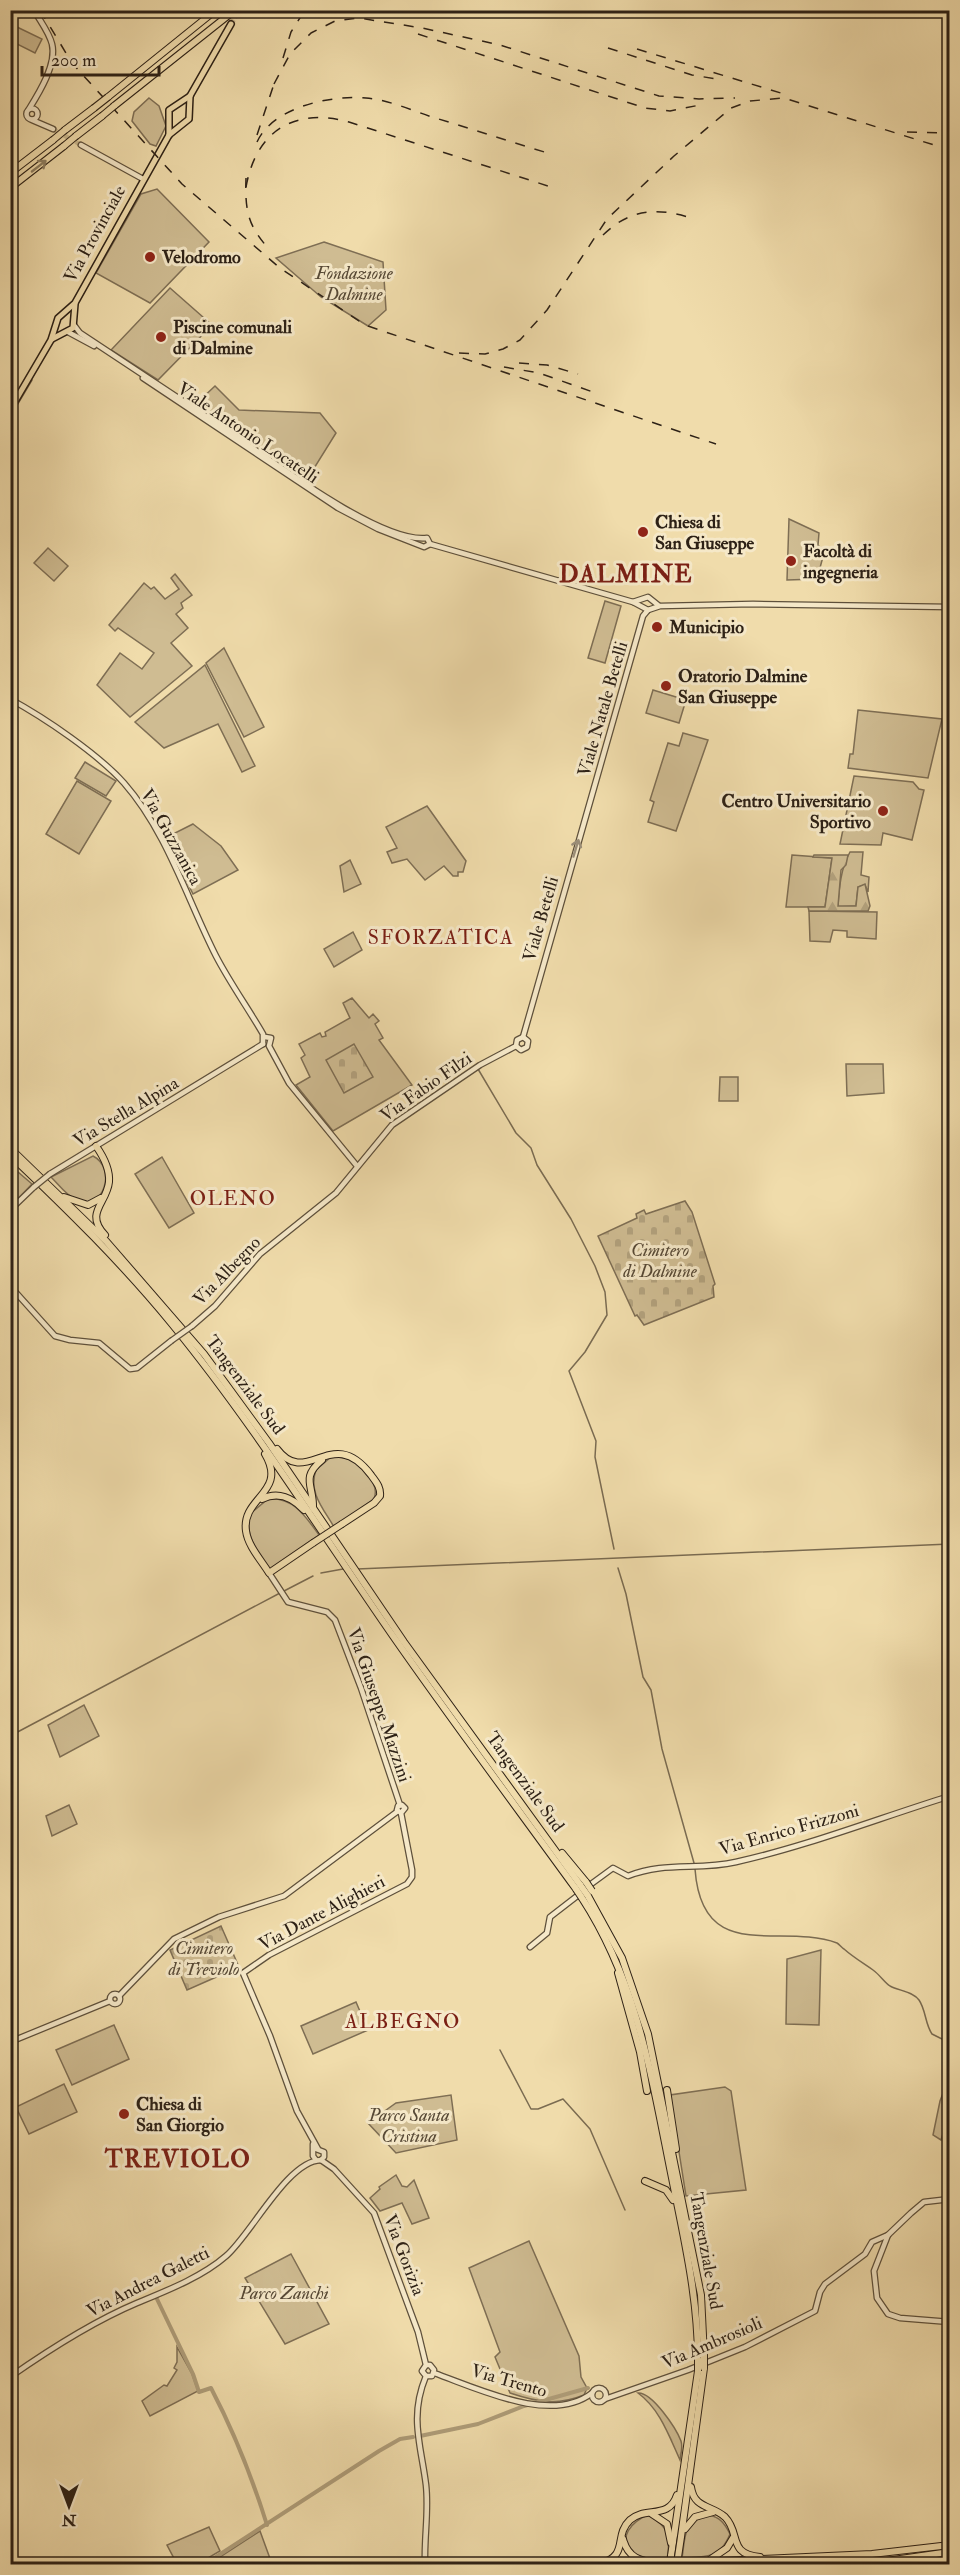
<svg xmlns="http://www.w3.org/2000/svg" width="960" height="2575" viewBox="0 0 960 2575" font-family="'IM FELL Double Pica',serif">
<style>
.green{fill:#cfbc92;stroke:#7e6e54;stroke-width:1.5}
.forest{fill:url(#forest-firs);stroke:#7e6e54;stroke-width:1.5}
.cemetery{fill:url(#cemetery-stones);stroke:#7e6e54;stroke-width:1.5}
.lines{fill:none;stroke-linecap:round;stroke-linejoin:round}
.stream{stroke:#7a6b51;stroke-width:1.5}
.canal{stroke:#ae9c78;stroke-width:4}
.minor-tunnel{stroke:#c9b78d;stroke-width:4.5;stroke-dasharray:4.5 2;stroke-linecap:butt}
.major-tunnel{stroke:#c9b78d;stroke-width:5;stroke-dasharray:5 2.5;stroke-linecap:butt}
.minor-casing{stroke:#5e503b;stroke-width:7}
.major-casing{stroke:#2d2116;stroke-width:8}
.highway-casing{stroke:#2d2116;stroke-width:8}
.minor{stroke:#f5e8c8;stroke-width:4.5}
.major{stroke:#f0dcab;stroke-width:5}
.highway{stroke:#f0dcab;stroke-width:6}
.rail{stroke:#2d2116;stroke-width:1.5;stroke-dasharray:10 10;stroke-linecap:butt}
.minor-bridge-casing{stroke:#5e503b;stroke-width:7;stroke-linecap:butt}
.highway-bridge-casing{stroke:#2d2116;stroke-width:8;stroke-linecap:butt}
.minor-bridge{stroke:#f5e8c8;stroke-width:4.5}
.highway-bridge{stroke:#f0dcab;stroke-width:6}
.oneway{stroke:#8e7e60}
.oneway2{stroke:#9b8e78}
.poi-dot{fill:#8f2418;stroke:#f5e8c8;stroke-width:2}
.labels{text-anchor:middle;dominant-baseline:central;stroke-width:6;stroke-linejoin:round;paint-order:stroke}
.street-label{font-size:18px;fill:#2d2116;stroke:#f5e8c8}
.poi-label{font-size:18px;font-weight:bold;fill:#2d2116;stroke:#f5e8c8;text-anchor:start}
.park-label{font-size:18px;font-style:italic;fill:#564835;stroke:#f5e8c8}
.neighbourhood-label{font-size:20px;letter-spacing:1.5px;fill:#7a1f14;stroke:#f5e8c8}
.district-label{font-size:24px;font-weight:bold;letter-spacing:1.5px;fill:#7a1f14;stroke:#f5e8c8}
</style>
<defs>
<pattern id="forest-firs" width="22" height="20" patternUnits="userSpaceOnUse" patternTransform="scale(1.5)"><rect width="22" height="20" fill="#cfbc92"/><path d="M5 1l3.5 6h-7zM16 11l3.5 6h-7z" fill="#b2a17d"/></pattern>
<pattern id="cemetery-stones" width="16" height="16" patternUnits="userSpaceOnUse" patternTransform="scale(1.5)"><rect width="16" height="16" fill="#cfbc92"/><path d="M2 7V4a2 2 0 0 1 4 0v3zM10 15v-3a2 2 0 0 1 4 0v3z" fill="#b2a17d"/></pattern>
</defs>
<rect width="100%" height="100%" fill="#f0dcab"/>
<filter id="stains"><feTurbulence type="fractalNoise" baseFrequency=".00333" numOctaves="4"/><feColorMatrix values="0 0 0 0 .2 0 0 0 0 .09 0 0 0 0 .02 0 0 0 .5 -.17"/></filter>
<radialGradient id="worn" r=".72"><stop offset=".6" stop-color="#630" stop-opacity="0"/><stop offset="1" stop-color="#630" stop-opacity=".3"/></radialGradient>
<g class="green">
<path d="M17 27 42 39 35 53 11 41Z"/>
<path d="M149 98 159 106 166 126 156 146 150 144 132 121 134 112Z"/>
<path d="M157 189 209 242 150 303 96 273 141 194Z"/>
<path d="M324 242 383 262 386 310 368 326 321 297 276 258Z"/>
<path d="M170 288 212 325 158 380 111 350Z"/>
<path d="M215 386 239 410 320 413 336 433 308 478 196 404Z"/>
<path d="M789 519 819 533 818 545 824 553 817 579 787 580Z"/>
<path d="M48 548 68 566 54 581 34 563Z"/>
<path d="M175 574 192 595 181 603 183 608 176 614 188 628 171 643 192 666 130 717 97 685 120 653 142 669 154 653 118 628 115 631 109 625 144 583 151 589 154 587 165 599 179 589 171 578Z"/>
<path d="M605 601 621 606 605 663 588 658Z"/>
<path d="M224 648 264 727 244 737 206 663Z"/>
<path d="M205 665 255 766 242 772 218 724 164 748 135 722Z"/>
<path d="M653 690 686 700 679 723 646 713Z"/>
<path d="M858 710 942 719 928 778 848 768 850 754H853Z"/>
<path d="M683 733 708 740 676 831 648 822 654 802 650 800 668 743 679 746Z"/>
<path d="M85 762 116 781 106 796 75 778Z"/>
<path d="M854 776 913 782 919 789 924 790 912 840 883 833 881 845 840 844Z"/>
<path d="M77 781 111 801 79 854 46 834Z"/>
<path d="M427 806 466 861 463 872H458V876H453L444 866 425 880 407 859 392 863 387 852 397 848 386 827Z"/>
<path d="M193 824 221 846 238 870 193 894 165 838Z"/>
<path d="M850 852H863L861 875 869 877 868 892 865 885 858 887 856 906 838 907C839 887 841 868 850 852Z"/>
<path d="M792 855 832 858 825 907H786Z"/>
<path d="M350 860 361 884 344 892 340 866Z"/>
<path d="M809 911 877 912 876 939 847 937V931L833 930 830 942 810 941Z"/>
<path d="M353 932 362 950 334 967 324 949Z"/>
<path d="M352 998 369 1018 373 1014 379 1021 375 1024 383 1038 379 1040 412 1085 333 1131 296 1085 310 1077 301 1058 305 1055 299 1044 320 1033 322 1037 326 1036 325 1032 350 1018 343 1003Z"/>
<path d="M846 1064H883L884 1093 847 1096Z"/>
<path d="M720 1077H738V1101H719Z"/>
<path d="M93 1156C117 1168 104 1213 76 1200 66 1195 59 1185 51 1177Z"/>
<path d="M162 1157 194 1213 169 1228 135 1174Z"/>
<path d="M11 1166 32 1184 11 1206Z"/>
<path d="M332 1456 356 1460C365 1472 380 1484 374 1499L334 1527C323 1508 308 1492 316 1470Z"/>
<path d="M268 1499C294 1497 306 1517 319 1535L269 1570C258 1552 243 1534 251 1513Z"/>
<path d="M84 1705 99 1736 60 1757 48 1725Z"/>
<path d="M69 1805 77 1824 52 1836 46 1816Z"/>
<path d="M821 1950 819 2025 786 2024 787 1959Z"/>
<path d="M356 2002 368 2030 313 2054 301 2026Z"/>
<path d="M114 2025 129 2059 72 2085 56 2050Z"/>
<path d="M64 2084 77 2112 29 2134 16 2107Z"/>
<path d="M725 2087 731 2091 746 2190 686 2196 670 2095Z"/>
<path d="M451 2095 457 2140 396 2153 368 2123 396 2103Z"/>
<path d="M396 2175 402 2186 407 2187 414 2180 429 2218 412 2224 402 2203 380 2211 370 2198 380 2189 379 2187Z"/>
<path d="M529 2241 579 2356 581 2377 587 2388 584 2395C557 2406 537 2402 510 2393L495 2357 500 2352 469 2268Z"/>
<path d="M291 2254 329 2324 285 2344 245 2278Z"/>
<path d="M177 2347 192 2374 198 2391 150 2416 142 2401 164 2385 167 2386 177 2370 174 2368 177 2362Z"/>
<path d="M648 2515C671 2528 670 2536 667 2561 656 2559 643 2560 634 2554 615 2539 633 2520 648 2515Z"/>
<path d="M709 2515C720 2517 725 2524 730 2534 720 2559 706 2557 682 2558 686 2533 682 2523 709 2515Z"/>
<path d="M209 2527 220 2551 198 2564H177L167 2545Z"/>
<path d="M260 2531 272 2564H209Z"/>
</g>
<g class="forest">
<path d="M814 855H848L846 865 841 870 838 906H856L858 887 865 884 870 906 868 911H809L808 907H825L832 858 813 857Z"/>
<path d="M949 2078V2113L941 2140 933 2135 940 2101Z"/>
<path d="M638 2393C652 2392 676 2428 681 2441 683 2447 681 2453 680 2460 669 2436 660 2409 638 2393Z"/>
</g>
<g class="cemetery">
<path d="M354 1044 373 1077 344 1093 326 1060Z"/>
<path d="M685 1201 692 1212 715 1284 713 1286 714 1297 644 1325 637 1315 635 1316 598 1236 637 1218 636 1214 644 1210 646 1214Z"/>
<path d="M221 1926 239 1967 187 1990 170 1950Z"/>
</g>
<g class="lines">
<g class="stream">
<path d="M10 417 32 380"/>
<path d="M478 1069 516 1133 531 1148 537 1165 571 1219 595 1266 605 1292 607 1315 585 1352 569 1371 596 1441 595 1457 614 1549"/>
<path d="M618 1568 626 1594 643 1677 651 1690 662 1749 694 1863"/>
<path d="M357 1569 950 1544"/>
<path d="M321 1573 343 1569"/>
<path d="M284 1591 313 1576"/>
<path d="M10 1736 280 1593"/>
<path d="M695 1869C702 1966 780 1922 837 1943 839 1944 842 1948 844 1949 853 1957 863 1963 873 1970 880 1975 884 1982 890 1986 899 1991 912 1991 919 2000 926 2010 925 2024 932 2034L942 2039 950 2038"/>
<path d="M500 2050 531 2109H538L563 2099 590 2129 625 2210"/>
</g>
<g class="canal">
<path d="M156 2297 193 2374 199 2392 211 2388C234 2432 252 2477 267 2525"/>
<path d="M420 2436 478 2424 524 2406 588 2388"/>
<path d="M205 2564 379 2451 400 2439 413 2437"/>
</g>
<path class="minor-tunnel" d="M53 129 81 145"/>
<path class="major-tunnel" d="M231 24 239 10"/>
<g class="minor-casing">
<g id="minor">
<circle cx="32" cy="114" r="5.5"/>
<path d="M29 109C39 93 57 64 52 44 49 32 40 21 34 10"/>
<path d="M32 120 53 129"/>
<path d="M81 145 143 179"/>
<path d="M74 325 80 333C129 365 177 397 225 429 267 457 380 544 427 538L430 544 633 602 648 610"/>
<path d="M68 332 94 346"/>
<path d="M143 378 338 508 378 529 424 547 430 544"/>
<path d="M633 602 648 597 658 605"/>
<path d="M10 699C45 718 98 754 124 783 167 832 187 899 216 956 230 983 248 1008 263 1034V1044"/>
<path d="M265 1037 271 1038 269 1046 289 1083 357 1166"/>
<path d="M523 1037 643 616 648 610 660 606 753 604 950 607"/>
<path d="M516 1046 521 1050 527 1047 528 1041 523 1037"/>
<path d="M50 1174 263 1044"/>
<path d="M10 1210 34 1187"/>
<path d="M10 1286 55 1336 70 1340 99 1343 130 1369 137 1368 171 1341"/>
<path d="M192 1326 215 1306 260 1254 336 1193 392 1125 480 1065 516 1046 517 1040 523 1037"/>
<path d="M269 1573 288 1602 327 1612 335 1620 361 1688 400 1805"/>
<path d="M587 1887 613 1868 628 1876C666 1861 697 1871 736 1862 808 1846 879 1818 950 1796"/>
<path d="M530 1947 547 1933 550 1917 581 1893"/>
<circle cx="115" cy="1999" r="5"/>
<path d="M119 1996 174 1939 219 1917 284 1896 398 1811"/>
<path d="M10 2042 110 2001"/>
<path d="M313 2144V2156L316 2160"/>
<path d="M316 2149 324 2152V2157L321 2160"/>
<path d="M318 2149 297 2111 270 2036 243 1973 269 1955 407 1884 412 1877V1870L401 1813 397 1810 398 1806 402 1805 405 1808 401 1813"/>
<path d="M321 2160 334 2169 374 2213 418 2332 426 2365 422 2371 426 2376C409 2417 421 2445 426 2485 429 2511 424 2538 425 2564"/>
<path d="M950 2199 924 2202 911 2213 888 2235 874 2271 877 2298 888 2314 900 2318 950 2322"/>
<path d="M426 2365H430L434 2370 432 2376H426"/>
<path d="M434 2373C477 2388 551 2425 592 2393"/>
<path d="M10 2377C50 2349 92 2322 137 2303 166 2291 202 2277 226 2256 251 2235 287 2161 321 2160"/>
<circle cx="599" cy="2395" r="7"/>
<path d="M605 2399 688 2370 745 2347 815 2311 820 2292 825 2284 865 2254 872 2242 888 2235"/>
</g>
</g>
<g class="major-casing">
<g id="major">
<path d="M169 135V110L190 96"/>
<path d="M52 339 73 328 75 304"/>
<path d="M10 410 51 340 58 318 75 303 169 135 189 119 190 96 231 24"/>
</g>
</g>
<g class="highway-casing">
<g id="highway">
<path d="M108 97 216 10"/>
<path d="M114 106 235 10"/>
<path d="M65 130 94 108"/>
<path d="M76 136 102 116"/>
<path d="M10 173 53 140"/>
<path d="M10 188 64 146"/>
<path d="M96 1146C103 1156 110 1170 109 1182 107 1203 84 1213 105 1235"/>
<path d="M10 1148 106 1241 204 1354 269 1443 404 1642 581 1886"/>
<path d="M10 1155C67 1209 123 1264 172 1324 253 1423 320 1531 393 1636 453 1722 515 1805 576 1889"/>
<path d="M64 1197 88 1205 101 1198"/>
<path d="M277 1449C307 1489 332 1423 371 1475 376 1482 381 1487 380 1496L374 1503 342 1524"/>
<path d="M265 1454C288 1493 241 1497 246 1531 248 1546 261 1560 269 1573L313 1543"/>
<path d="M262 1499C278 1491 293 1498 304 1510"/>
<path d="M313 1508C314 1486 300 1478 322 1460"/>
<path d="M562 1853 586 1882"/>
<path d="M588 1896 622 1958 648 2034 701 2295 704 2356"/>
<path d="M582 1898C638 1984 652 2079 672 2178 684 2238 698 2298 698 2359"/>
<path d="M618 1973 640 2052 647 2091"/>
<path d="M667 2090 676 2149"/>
<path d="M645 2181 666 2190 673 2200"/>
<path d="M691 2487C694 2509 712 2505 725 2517 741 2533 727 2554 760 2557"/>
<path d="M652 2514 667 2524 671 2543"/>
<path d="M685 2529 695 2517 713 2512"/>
<path d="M681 2537 704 2368"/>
<path d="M623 2539C628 2558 640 2561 658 2563"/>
<path d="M671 2556 698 2371"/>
<path d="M708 2561 727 2548 733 2538"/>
<path d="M600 2564C630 2555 613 2536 630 2520 645 2506 669 2520 677 2495"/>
<path d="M654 2564 872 2554 950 2545"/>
<path d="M794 2564 886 2561 950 2552"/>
</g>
</g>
<use href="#minor" class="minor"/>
<use href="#major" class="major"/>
<use href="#highway" class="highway"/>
<g class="rail">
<path d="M40 10 72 63 182 184 280 268 365 325 716 444"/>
<path d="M418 34 645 108 670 111 705 104"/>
<path d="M608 48 692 75 723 80"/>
<path d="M637 49 784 94"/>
<path d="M283 58 291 32 305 10"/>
<path d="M274 84 290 54 311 33 335 21 359 18 422 28 500 45 659 96 699 99 735 98"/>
<path d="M907 132 950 133"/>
<path d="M257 135 276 78"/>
<path d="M257 142C273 107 330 95 366 98 389 100 411 110 432 117 472 129 511 142 551 154"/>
<path d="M246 178C245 209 247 225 269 249"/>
<path d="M246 187C256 131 294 107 349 122L548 186"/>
<path d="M603 235C629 210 654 207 688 217"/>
<path d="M459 353 485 354 503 349 520 340 547 310 607 219 674 156 731 108 750 101 784 98 950 150"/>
<path d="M519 363 547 365 578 374"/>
<path d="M504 367 539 373 593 392"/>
</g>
<g class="minor-bridge-casing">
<g id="minor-bridge">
<path d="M34 1187 50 1174"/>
<path d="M171 1341 192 1326"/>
</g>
</g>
<g class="highway-bridge-casing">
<g id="highway-bridge">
<path d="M94 108 108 97"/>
<path d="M102 116 114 106"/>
<path d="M53 140 65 130"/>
<path d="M64 146 76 136"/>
<path d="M313 1543 342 1524"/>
<path d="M586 1882 592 1891"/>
<path d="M581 1886 588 1896"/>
<path d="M576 1889 582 1898"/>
<path d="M704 2368V2356"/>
<path d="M698 2371V2359"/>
<path d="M670 2564 671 2556"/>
<path d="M677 2564 681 2537"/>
</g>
</g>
<use href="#minor-bridge" class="minor-bridge"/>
<use href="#highway-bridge" class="highway-bridge"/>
</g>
<defs><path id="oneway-shaft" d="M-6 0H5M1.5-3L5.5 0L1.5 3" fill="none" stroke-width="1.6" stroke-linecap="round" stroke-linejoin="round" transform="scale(1.5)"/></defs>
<use class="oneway" href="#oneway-shaft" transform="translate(39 166) rotate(-38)"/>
<use class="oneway2" href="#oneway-shaft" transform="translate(576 848) rotate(-73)"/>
<g class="poi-dot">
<circle cx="150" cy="257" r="6"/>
<circle cx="161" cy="337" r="6"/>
<circle cx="643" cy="532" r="6"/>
<circle cx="791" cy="561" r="6"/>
<circle cx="657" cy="627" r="6"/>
<circle cx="666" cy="686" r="6"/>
<circle cx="883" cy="811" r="6"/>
<circle cx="124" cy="2114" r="6"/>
</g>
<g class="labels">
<g class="street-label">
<text transform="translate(95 234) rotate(-61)">Via Provinciale</text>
<text transform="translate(248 433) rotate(34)">Viale Antonio Locatelli</text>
<text transform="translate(603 709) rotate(-74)">Viale Natale Betelli</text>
<text transform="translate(171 837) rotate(61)">Via Guzzanica</text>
<text transform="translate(541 919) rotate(-74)">Viale Betelli</text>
<text transform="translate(426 1087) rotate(-35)">Via Fabio Filzi</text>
<text transform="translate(126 1112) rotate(-31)">Via Stella Alpina</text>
<text transform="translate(227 1271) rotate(-46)">Via Albegno</text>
<text transform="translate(245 1385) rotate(53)">Tangenziale Sud</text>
<text transform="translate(379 1705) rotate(71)">Via Giuseppe Mazzini</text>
<text transform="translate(525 1782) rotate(54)">Tangenziale Sud</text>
<text transform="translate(789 1830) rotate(-16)">Via Enrico Frizzoni</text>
<text transform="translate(322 1913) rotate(-28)">Via Dante Alighieri</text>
<text transform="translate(706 2251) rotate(80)">Tangenziale Sud</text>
<text transform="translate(404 2255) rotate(69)">Via Gorizia</text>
<text transform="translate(148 2282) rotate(-27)">Via Andrea Galetti</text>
<text transform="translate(712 2343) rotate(-23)">Via Ambrosioli</text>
<text transform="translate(509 2381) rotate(16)">Via Trento</text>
</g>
<g class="poi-label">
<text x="162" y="257">Velodromo</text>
<text x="173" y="327">Piscine comunali<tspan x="173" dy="21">di Dalmine</tspan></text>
<text x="655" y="522">Chiesa di<tspan x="655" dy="21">San Giuseppe</tspan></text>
<text x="803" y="551">Facoltà di<tspan x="803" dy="21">ingegneria</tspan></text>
<text x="669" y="627">Municipio</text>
<text x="678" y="676">Oratorio Dalmine<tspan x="678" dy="21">San Giuseppe</tspan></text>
<text x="871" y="801" text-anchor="end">Centro Universitario<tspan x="871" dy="21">Sportivo</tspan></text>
<text x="136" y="2104">Chiesa di<tspan x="136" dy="21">San Giorgio</tspan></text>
</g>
<g class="park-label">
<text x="354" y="273">Fondazione<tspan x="354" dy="21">Dalmine</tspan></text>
<text x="660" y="1250">Cimitero<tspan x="660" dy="21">di Dalmine</tspan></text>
<text x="204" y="1948">Cimitero<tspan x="204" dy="21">di Treviolo</tspan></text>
<text x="409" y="2115">Parco Santa<tspan x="409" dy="21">Cristina</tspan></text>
<text x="284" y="2293">Parco Zanchi</text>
</g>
<g class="neighbourhood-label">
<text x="441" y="937">SFORZATICA</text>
<text x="233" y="1198">OLENO</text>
<text x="403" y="2021">ALBEGNO</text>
</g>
<g class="district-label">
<text x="626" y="574">DALMINE</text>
<text x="178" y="2159">TREVIOLO</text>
</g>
</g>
<rect width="960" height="2575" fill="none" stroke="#f0dcab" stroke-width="36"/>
<rect x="12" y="12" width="936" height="2551" fill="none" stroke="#2d2116" stroke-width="3"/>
<rect x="18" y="18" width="924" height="2539" fill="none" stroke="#2d2116" stroke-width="1.5"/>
<g transform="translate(69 2506) rotate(180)" stroke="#f5e8c8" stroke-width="4.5" paint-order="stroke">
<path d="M0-4.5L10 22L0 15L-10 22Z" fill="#2d2116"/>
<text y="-9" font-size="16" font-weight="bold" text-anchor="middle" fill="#2d2116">N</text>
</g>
<path d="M42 66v9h117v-9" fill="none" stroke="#2d2116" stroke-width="3"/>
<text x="51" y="66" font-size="18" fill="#2d2116" stroke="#f5e8c8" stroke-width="4.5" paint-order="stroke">200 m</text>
<rect width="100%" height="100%" filter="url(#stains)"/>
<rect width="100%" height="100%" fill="url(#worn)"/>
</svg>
